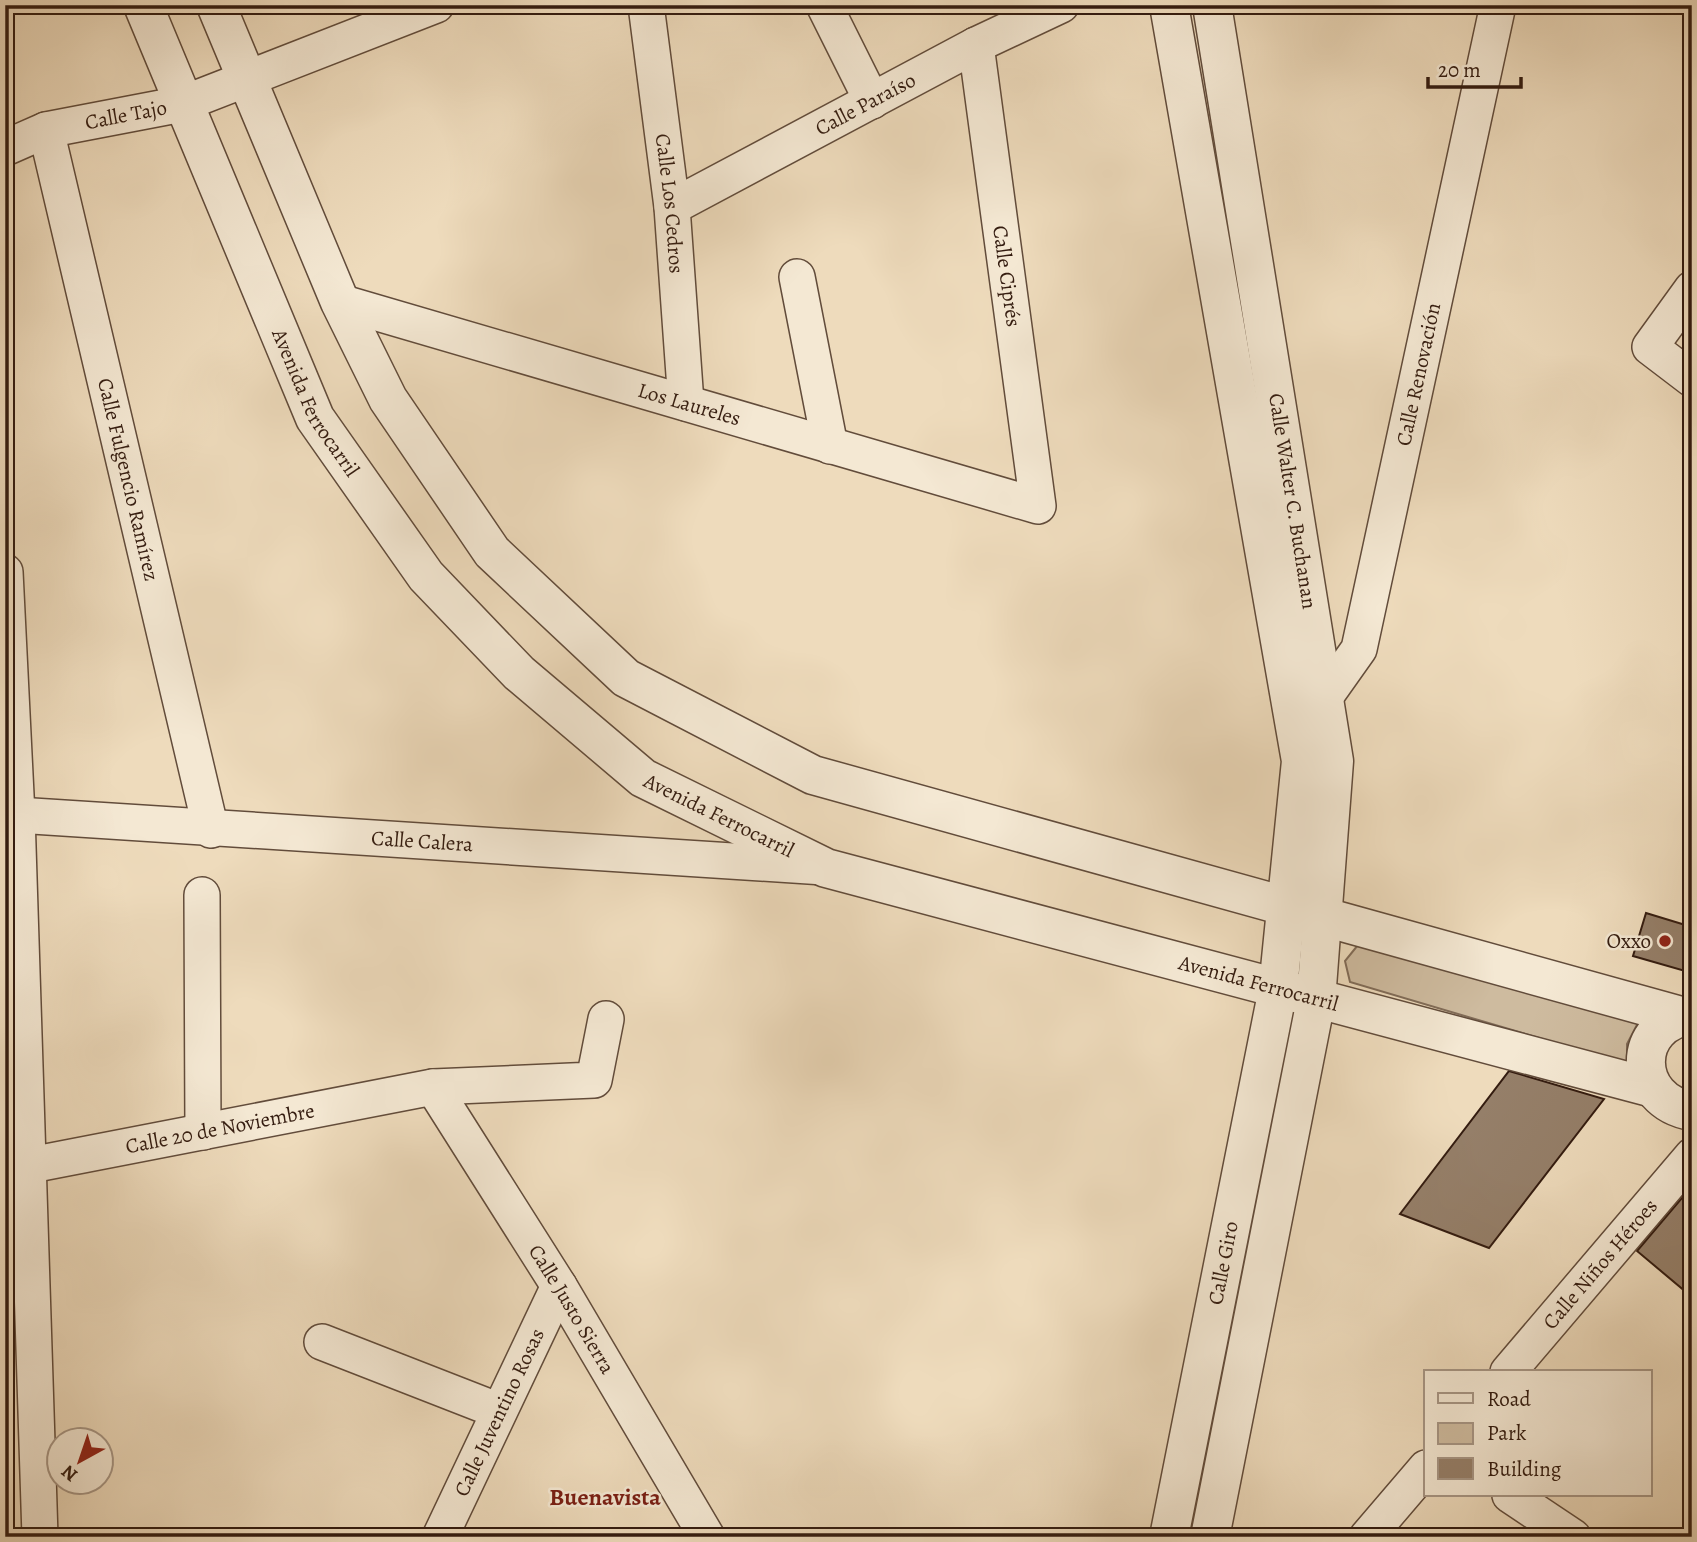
<svg xmlns="http://www.w3.org/2000/svg" width="1697" height="1542" viewBox="0 0 1697 1542" font-family="Alegreya,serif">
<style>
.green{fill:#cebb9f;stroke:#816c58;stroke-width:2}
.building{fill:#957f69;stroke:#341c10;stroke-width:2}
.lines{fill:none;stroke-linecap:round;stroke-linejoin:round}
.minor-casing{stroke:#624c3b;stroke-width:38}
.tertiary-casing{stroke:#624c3b;stroke-width:41}
.minor{stroke:#f4e8d3;stroke-width:35}
.tertiary{stroke:#f4e8d3;stroke-width:38}
.poi-dot{fill:#8f2418;stroke:#f4e8d3;stroke-width:2.5}
.labels{text-anchor:middle;dominant-baseline:central;stroke-width:5;stroke-linejoin:round;paint-order:stroke}
.street-label{font-size:21px;fill:#341c10;stroke:#f4e8d3}
.poi-label{font-size:21px;fill:#341c10;stroke:#f4e8d3;text-anchor:end}
.quarter-label{font-size:24px;font-weight:bold;fill:#7a1f14;stroke:#f4e8d3}
</style>
<rect width="100%" height="100%" fill="#eedbbc"/>
<filter id="stains"><feTurbulence type="fractalNoise" baseFrequency=".00286" numOctaves="4"/><feColorMatrix values="0 0 0 0 .2 0 0 0 0 .09 0 0 0 0 .02 0 0 0 .5 -.17"/></filter>
<radialGradient id="worn" r=".72"><stop offset=".6" stop-color="#630" stop-opacity="0"/><stop offset="1" stop-color="#630" stop-opacity=".3"/></radialGradient>
<path class="green" d="M1362 940 1639 1021 1627 1044V1064L1350 982 1345 961Z"/>
<g class="building">
<path d="M1646 913 1692 927V973L1633 956Z"/>
<path d="M1509 1071 1604 1099 1489 1248 1400 1214Z"/>
<path d="M1692 1186V1297L1637 1251Z"/>
</g>
<g class="lines">
<g class="minor-casing">
<g id="minor">
<path id="s1" d="M646 5 672 207 686 403"/>
<path d="M824 5 872 101"/>
<path id="s2" d="M46 130 211 830"/>
<path id="s3" d="M5 148 46 130 182 104 436 5"/>
<path id="s4" d="M672 207 976 45 1061 5"/>
<path d="M797 277 830 446"/>
<path d="M1692 289 1650 347 1692 379"/>
<path id="s5" d="M340 302 1038 506 976 45"/>
<path d="M5 572 17 815 40 1537"/>
<path id="s6" d="M1307 706 1325 697 1359 649 1498 5"/>
<path id="s7" d="M17 815 824 867"/>
<path d="M202 895 203 1132"/>
<path id="s8" d="M433 1087 559 1286 707 1537"/>
<path id="s9" d="M5 1170 433 1087 594 1080 606 1019"/>
<path d="M322 1342 499 1411"/>
<path id="s10" d="M1508 1372 1692 1156"/>
<path d="M1510 1495 1573 1537"/>
<path id="s11" d="M440 1537 559 1286"/>
<path d="M1367 1537 1426 1468"/>
</g>
</g>
<g class="tertiary-casing">
<g id="tertiary">
<path id="s12" d="M143 5 315 418 426 576 519 673 643 778 826 868 1653 1088"/>
<path d="M216 5 340 302 388 399 492 552 626 678 813 775 1681 1016"/>
<path d="M1169 5 1301 761 1278 989 1169 1537"/>
<path d="M1692 1015C1630 1023 1631 1101 1692 1111"/>
<path d="M1210 1537 1316 1000 1334 761 1212 5"/>
</g>
</g>
<use href="#minor" class="minor"/>
<use href="#tertiary" class="tertiary"/>
</g>
<circle class="poi-dot" cx="1665" cy="941" r="7"/>
<g class="labels">
<g class="street-label">
<text stroke="none"><textPath href="#s4" startOffset="219">Calle Paraíso</textPath></text>
<text stroke="none"><textPath href="#s3" startOffset="126">Calle Tajo</textPath></text>
<text stroke="none"><textPath href="#s1" startOffset="200">Calle Los Cedros</textPath></text>
<text transform="translate(1007 276) rotate(82)">Calle Ciprés</text>
<text stroke="none"><textPath href="#s6" startOffset="360">Calle Renovación</textPath></text>
<text stroke="none"><textPath href="#s12" startOffset="434">Avenida Ferrocarril</textPath></text>
<text stroke="none"><textPath href="#s5" startOffset="364">Los Laureles</textPath></text>
<text stroke="none"><textPath href="#s2" startOffset="359">Calle Fulgencio Ramírez</textPath></text>
<text transform="translate(1293 501) rotate(81)">Calle Walter C. Buchanan</text>
<text stroke="none"><textPath href="#s12" startOffset="1022">Avenida Ferrocarril</textPath></text>
<text stroke="none"><textPath href="#s7" startOffset="406">Calle Calera</textPath></text>
<text stroke="none"><textPath href="#s12" startOffset="1589">Avenida Ferrocarril</textPath></text>
<text stroke="none"><textPath href="#s9" startOffset="219">Calle 20 de Noviembre</textPath></text>
<text transform="translate(1223 1263) rotate(-79)">Calle Giro</text>
<text stroke="none"><textPath href="#s10" startOffset="142">Calle Niños Héroes</textPath></text>
<text stroke="none"><textPath href="#s8" startOffset="262">Calle Justo Sierra</textPath></text>
<text stroke="none"><textPath href="#s11" startOffset="138">Calle Juventino Rosas</textPath></text>
</g>
<g class="poi-label">
<text x="1651" y="941">Oxxo</text>
</g>
<g class="quarter-label">
<text x="605" y="1497">Buenavista</text>
</g>
</g>
<rect width="1697" height="1542" fill="none" stroke="#eedbbc" stroke-width="28"/>
<rect x="7" y="7" width="1683" height="1528" fill="none" stroke="#341c10" stroke-width="3.5"/>
<rect x="14" y="14" width="1669" height="1514" fill="none" stroke="#341c10" stroke-width="2"/>
<rect x="1424" y="1370" width="228" height="126" fill="#f4e8d3" stroke="#a79685" stroke-width="2"/>
<rect x="1438" y="1393" width="35" height="10" fill="#f4e8d3" stroke="#a79685" stroke-width="2"/>
<text x="1487" y="1406" font-size="21" fill="#341c10">Road</text>
<rect x="1438" y="1423" width="35" height="21" fill="#cebb9f" stroke="#a79685" stroke-width="2"/>
<text x="1487" y="1440" font-size="21" fill="#341c10">Park</text>
<rect x="1438" y="1458" width="35" height="21" fill="#957f69" stroke="#a79685" stroke-width="2"/>
<text x="1487" y="1476" font-size="21" fill="#341c10">Building</text>
<g transform="translate(80 1461) rotate(220)"><circle r="33" fill="#f4e8d3" stroke="#a79685" stroke-width="2"/>
<path d="M0-5L12 26L0 18L-12 26Z" fill="#8f2418"/>
<text y="-10" font-size="19" font-weight="bold" text-anchor="middle" fill="#341c10">N</text>
</g>
<path d="M1428 77v10h93v-10" fill="none" stroke="#341c10" stroke-width="3.5"/>
<text x="1438" y="77" font-size="21" fill="#341c10" stroke="#f4e8d3" stroke-width="5" paint-order="stroke">20 m</text>
<rect width="100%" height="100%" filter="url(#stains)"/>
<rect width="100%" height="100%" fill="url(#worn)"/>
</svg>
